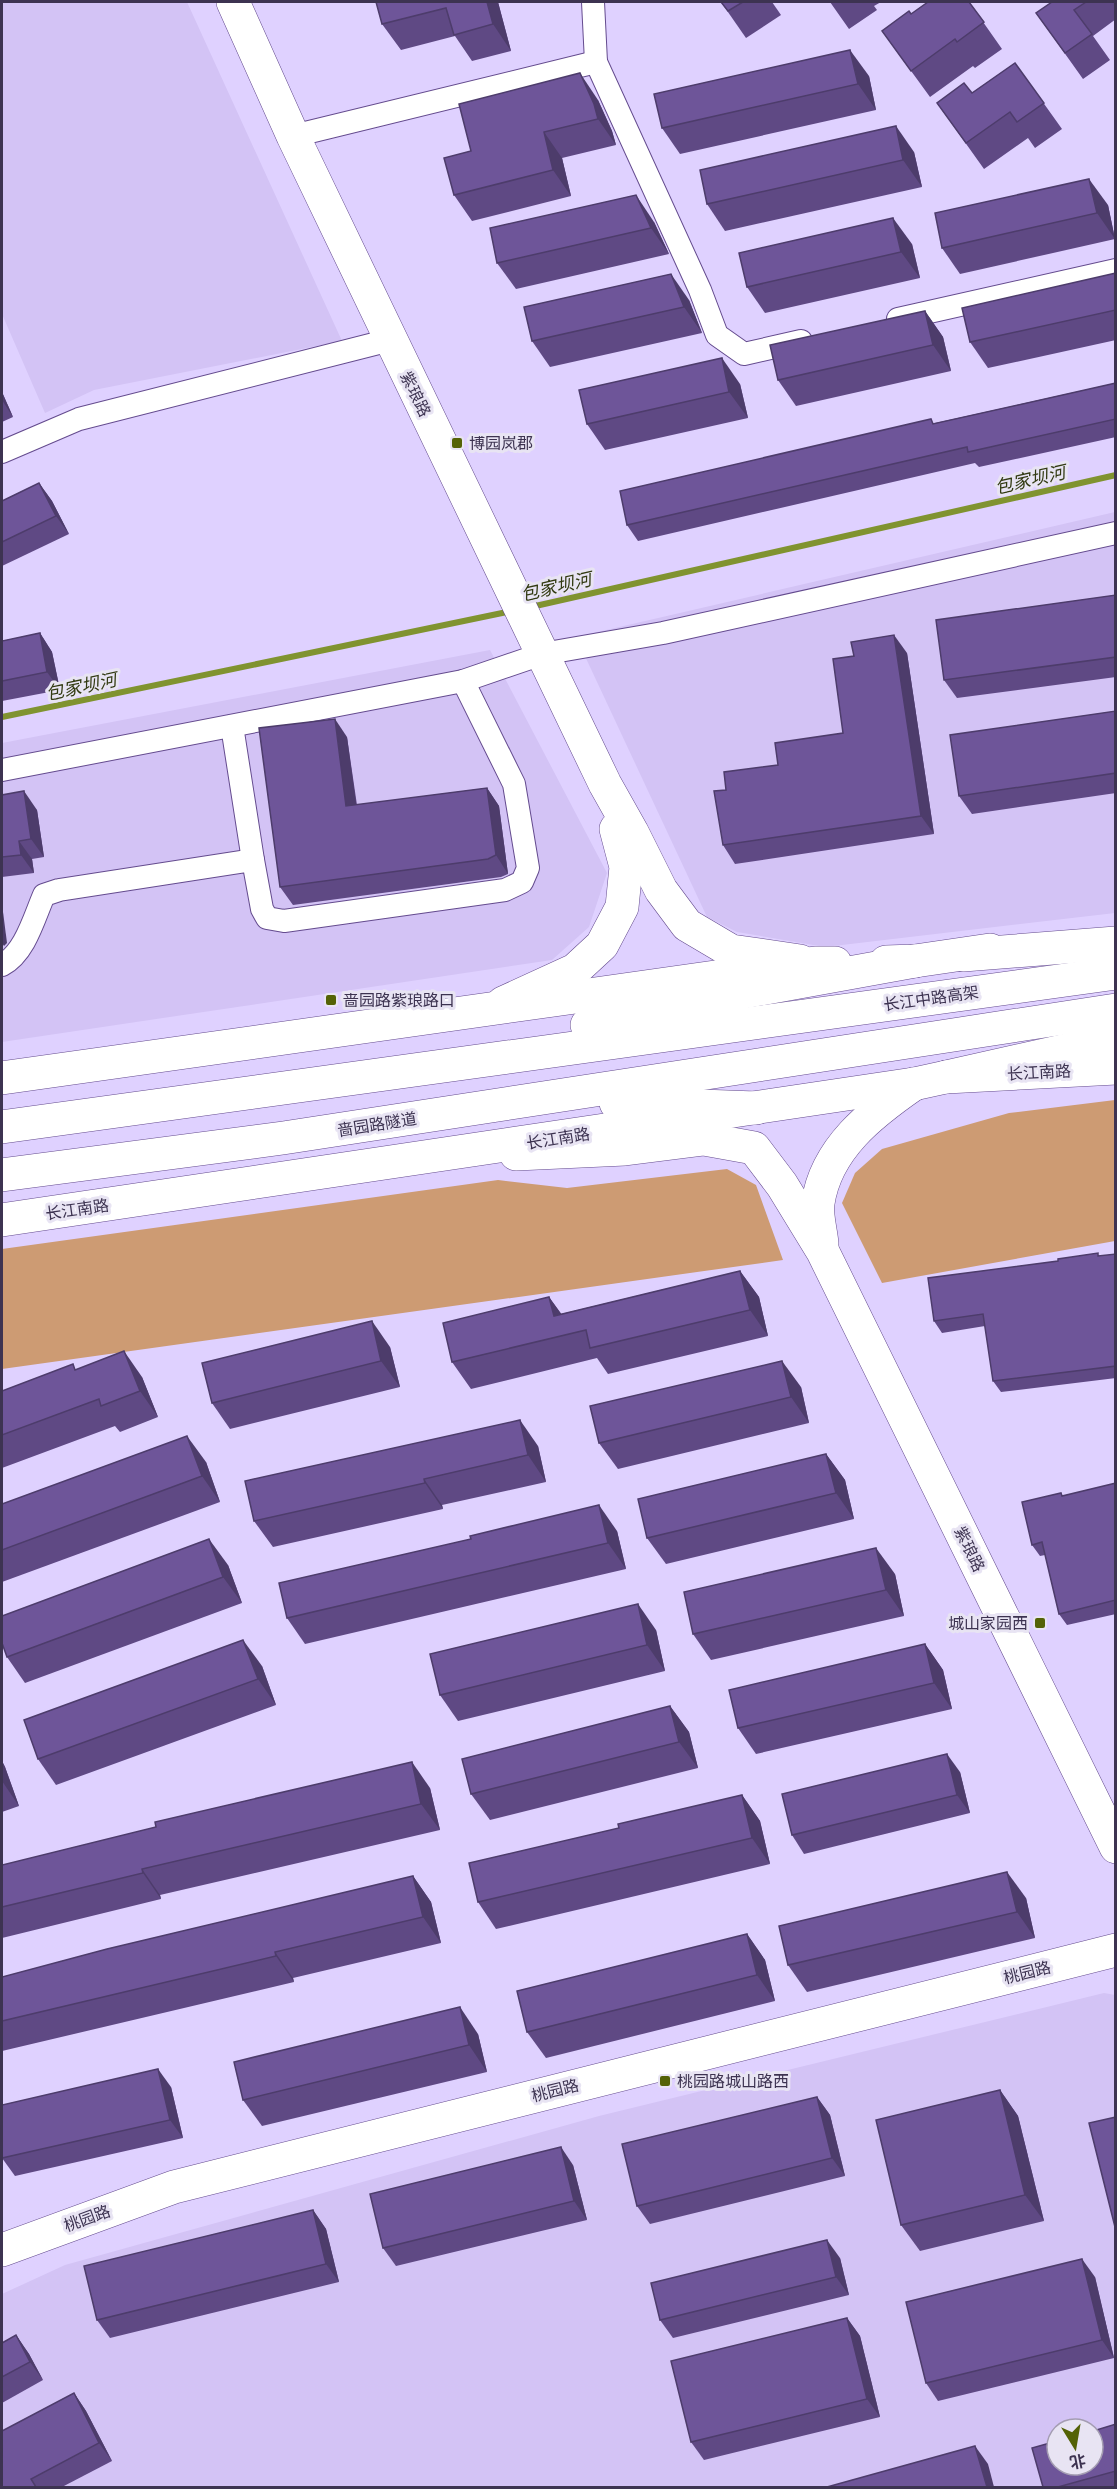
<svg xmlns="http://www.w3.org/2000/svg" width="1117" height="2489" viewBox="0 0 1117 2489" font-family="Manrope,'Noto Sans SC',sans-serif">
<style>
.built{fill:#d3c3f5;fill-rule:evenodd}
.green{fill:#cd9b73}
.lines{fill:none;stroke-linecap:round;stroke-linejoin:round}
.stream{stroke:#809330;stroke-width:6}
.street-casing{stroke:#644b8e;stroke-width:24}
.secondary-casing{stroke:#644b8e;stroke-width:34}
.primary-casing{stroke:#644b8e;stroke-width:34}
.highway-casing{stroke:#644b8e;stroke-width:34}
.street{stroke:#fff;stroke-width:22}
.secondary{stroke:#fff;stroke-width:33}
.primary{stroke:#fff;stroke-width:33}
.highway{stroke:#fff;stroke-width:33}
.wall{fill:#5f4984}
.shaded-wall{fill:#4d3c6b}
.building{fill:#6e5599;stroke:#4d3c6b;stroke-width:1.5}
.poi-dot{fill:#546206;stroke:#e8e4f3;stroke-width:2}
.labels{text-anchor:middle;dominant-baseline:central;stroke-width:6;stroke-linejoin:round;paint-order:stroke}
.street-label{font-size:16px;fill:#3d3351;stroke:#e8e4f3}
.poi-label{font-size:16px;fill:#3d3351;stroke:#e8e4f3;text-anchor:start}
.water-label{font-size:18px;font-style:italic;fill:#323a12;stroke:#e8e4f3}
</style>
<rect width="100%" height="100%" fill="#dfd1ff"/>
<g class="built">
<path d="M2 2H187L342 341 94 390 45 413 2 314Z"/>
<path d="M1115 512V913L825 947 737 932 707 917 576 637Z"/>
<path d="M490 650 607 873 589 927 552 960 2 1042V743Z"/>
<path d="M1104 1993 1115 1995V2487H2V2294L65 2265 599 2116ZM1057 2429H1093V2465H1057Z"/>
</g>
<g class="green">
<path d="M1115 1100V1241L882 1283 842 1203 855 1173 882 1149 1009 1113Z"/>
<path d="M727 1169 756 1185 783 1260 2 1369V1249L498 1180 567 1188Z"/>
</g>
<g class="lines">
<g class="stream">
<path d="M531 607 1116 475"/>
<path d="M2 717 512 611"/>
</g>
<g class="street-casing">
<g id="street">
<path d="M593 2 596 62 700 290 717 335 744 354 801 341"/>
<path d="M293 136 596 62"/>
<path d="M898 319 1116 270"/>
<path d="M2 452 79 419 390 340"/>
<path d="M232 726 253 860"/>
<path d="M2 770 463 681 542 654 663 633 1116 533"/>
<path d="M2 965C25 953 34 918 44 895L59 890 253 860 262 909 267 918 284 921 505 890 522 882 528 868 514 784 463 681"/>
</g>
</g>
<g class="secondary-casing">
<g id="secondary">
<path d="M233 2 293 136 605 784 632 832 661 890 687 925 731 951 800 961"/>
<path d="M503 1003 575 970 602 945 622 907 626 867 616 829"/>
<path d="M516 1154 625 1149 704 1139 754 1148 782 1185 823 1252 1116 1847"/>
<path d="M822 1244C821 1231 816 1215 818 1203 826 1148 872 1113 914 1084"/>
<path d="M2 2250 174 2187 1116 1950"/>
</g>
</g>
<g class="primary-casing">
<g id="primary">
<path d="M886 962 915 961 990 950"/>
<path d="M2 1078 815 963H835"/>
<path d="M2 1220 914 1084 946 1077 1116 1068"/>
</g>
</g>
<g class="highway-casing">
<g id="highway">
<path d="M963 955 1116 943"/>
<path d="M587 1025 727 995 915 961"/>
<path d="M946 1077 1116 1039"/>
<path d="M616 1103 756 1108"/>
<path d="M2 1127 1116 973"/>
<path d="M2 1175 283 1138 1116 1010"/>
</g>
</g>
<use href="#street" class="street"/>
<use href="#secondary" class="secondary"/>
<use href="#primary" class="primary"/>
<use href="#highway" class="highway"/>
</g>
<g class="wall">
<path d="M376 2H498L511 51 472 61 455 36 401 50 382 24Z"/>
<path d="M721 2H772L781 15 746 38Z"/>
<path d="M830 2H881L874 6 877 10 849 29Z"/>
<path d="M969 2 1002 49 975 68 973 66 930 97 882 31 911 14Z"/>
<path d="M1052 2H1116V19L1093 36 1110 60 1083 79 1036 13Z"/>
<path d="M1015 63 1062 129 1035 148 1028 138 984 169 937 103 972 93Z"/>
<path d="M869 76 876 110 680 154 662 128Z"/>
<path d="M598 100 612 131 616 145 562 158 571 196 472 221 454 195 471 151Z"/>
<path d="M914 152 922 187 725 231 707 204Z"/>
<path d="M1108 205 1115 239 960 274 942 248Z"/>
<path d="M654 222 669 254 516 289 497 263Z"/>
<path d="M912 244 920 278 765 313 747 287Z"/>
<path d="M1116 273V340L988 368 970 342Z"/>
<path d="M689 300 702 333 550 367 532 341Z"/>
<path d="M925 311 943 337 951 371 796 406 778 380Z"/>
<path d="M1116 383V437L979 467 975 463 638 541 627 525 935 423Z"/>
<path d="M740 384 748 418 605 450 587 424Z"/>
<path d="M2 392 13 417 2 422Z"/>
<path d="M39 483 52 501 69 534 2 566V501Z"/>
<path d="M1116 595V677L957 698 944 680Z"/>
<path d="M40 633 52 652 60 690 2 701V641Z"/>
<path d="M907 653 934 834 735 864 723 845 726 790 843 733Z"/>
<path d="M1116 711V793L972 814 959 796Z"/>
<path d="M347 737 357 805 487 788 499 806 508 874 501 877 293 905 280 887Z"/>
<path d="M2 795 37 810 44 857 32 859 34 873 2 877Z"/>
<path d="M1116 1254V1378L1001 1392 993 1381 985 1326 942 1333 934 1321 1100 1256Z"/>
<path d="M740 1271 759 1297 768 1336 608 1374 597 1358 471 1389 452 1362 549 1297 561 1314Z"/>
<path d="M390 1347 400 1387 230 1429 212 1403Z"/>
<path d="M77 1370 142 1377 158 1417 120 1432 115 1426 2 1468V1391Z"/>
<path d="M801 1387 809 1423 618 1469 599 1443Z"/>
<path d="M538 1446 546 1482 442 1505 443 1509 273 1547 254 1521Z"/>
<path d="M826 1454 845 1480 854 1519 666 1564 647 1538Z"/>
<path d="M206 1462 220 1502 2 1582V1504Z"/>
<path d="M1116 1483V1614L1067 1625 1059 1614 1045 1555 1040 1556 1032 1545 1063 1496Z"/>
<path d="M617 1531 626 1569 305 1644 287 1618Z"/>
<path d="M228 1565 242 1603 25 1683 7 1657Z"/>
<path d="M895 1574 904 1616 711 1660 693 1634Z"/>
<path d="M656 1630 665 1671 458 1721 440 1695Z"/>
<path d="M925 1644 943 1670 952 1709 756 1754 738 1728Z"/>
<path d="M262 1666 276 1705 56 1785 38 1759Z"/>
<path d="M670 1706 689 1732 698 1768 490 1820 471 1794Z"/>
<path d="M2 1761 5 1767 19 1806 2 1812Z"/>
<path d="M960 1772 970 1813 804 1854 792 1835Z"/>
<path d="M430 1788 440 1830 160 1895 161 1899 2 1938V1865Z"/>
<path d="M742 1795 760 1821 770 1864 496 1929 478 1902 619 1828Z"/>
<path d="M413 1876 431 1902 441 1943 293 1978 294 1982 2 2051V1977Z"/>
<path d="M1026 1898 1035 1938 807 1992 788 1965Z"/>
<path d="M747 1934 765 1960 775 2001 546 2058 527 2032Z"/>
<path d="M478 2034 487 2072 262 2126 243 2100Z"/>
<path d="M171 2087 183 2138 15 2176 2 2158Z"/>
<path d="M1000 2090 1018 2116 1044 2221 920 2251 901 2225Z"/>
<path d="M817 2097 830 2115 845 2176 650 2224 637 2206Z"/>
<path d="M573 2165 587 2220 396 2266 383 2248Z"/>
<path d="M313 2210 326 2229 339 2282 110 2338 97 2320Z"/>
<path d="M840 2258 849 2295 673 2338 660 2320Z"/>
<path d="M1095 2277 1114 2358 938 2401 926 2383Z"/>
<path d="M847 2318 860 2336 880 2417 704 2460 691 2442Z"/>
<path d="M16 2335 29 2354 43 2380 2 2403V2343Z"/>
<path d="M74 2393 86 2411 112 2461 62 2487H2Z"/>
<path d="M1116 2424V2487H1043Z"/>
</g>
<g class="shaded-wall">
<path d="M487 2H498L511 51 493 24Z"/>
<path d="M850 50 869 76 876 110 858 84Z"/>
<path d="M580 73 598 100 612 131 616 145 598 119Z"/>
<path d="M896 126 914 152 922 187 903 160Z"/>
<path d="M544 132 562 158 571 196 553 170Z"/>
<path d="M1089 179 1108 205 1115 239 1097 213Z"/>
<path d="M636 195 654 222 669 254 651 228Z"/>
<path d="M893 218 912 244 920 278 901 252Z"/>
<path d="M671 274 689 300 702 333 684 307Z"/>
<path d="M925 311 943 337 951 371 933 345Z"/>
<path d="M722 358 740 384 748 418 729 392Z"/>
<path d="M2 392 13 417 2 400Z"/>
<path d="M39 483 52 501 69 534 56 516Z"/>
<path d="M40 633 52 652 60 690 47 672Z"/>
<path d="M894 635 907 653 934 834 921 816Z"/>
<path d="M335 719 347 737 359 825 346 806Z"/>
<path d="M487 788 499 806 508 874 496 855Z"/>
<path d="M24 791 37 810 44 857 31 839Z"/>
<path d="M19 841 32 859 34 873 21 855Z"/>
<path d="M2 904 7 943 4 946 2 943Z"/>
<path d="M740 1271 759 1297 768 1336 750 1310Z"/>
<path d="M549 1297 568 1323 554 1316Z"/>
<path d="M372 1321 390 1347 400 1387 381 1361Z"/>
<path d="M124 1351 142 1377 158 1417 140 1391Z"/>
<path d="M782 1361 801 1387 809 1423 791 1397Z"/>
<path d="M520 1420 538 1446 546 1482 528 1455Z"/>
<path d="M187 1436 206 1462 220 1502 202 1476Z"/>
<path d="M826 1454 845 1480 854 1519 836 1493Z"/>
<path d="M424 1479 442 1505 443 1509 425 1483Z"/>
<path d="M599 1505 617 1531 626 1569 608 1543Z"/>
<path d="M209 1539 228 1565 242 1603 223 1577Z"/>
<path d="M876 1548 895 1574 904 1616 886 1590Z"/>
<path d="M638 1604 656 1630 665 1671 647 1645Z"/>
<path d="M243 1640 262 1666 276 1705 258 1679Z"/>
<path d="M925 1644 943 1670 952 1709 934 1683Z"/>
<path d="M670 1706 689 1732 698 1768 679 1742Z"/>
<path d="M947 1754 960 1772 970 1813 957 1795Z"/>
<path d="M2 1761 5 1767 19 1806 2 1781Z"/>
<path d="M412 1762 430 1788 440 1830 421 1804Z"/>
<path d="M742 1795 760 1821 770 1864 752 1838Z"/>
<path d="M142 1869 160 1895 161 1899 143 1873Z"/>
<path d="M1007 1872 1026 1898 1035 1938 1017 1912Z"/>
<path d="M413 1876 431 1902 441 1943 423 1917Z"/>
<path d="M747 1934 765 1960 775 2001 757 1975Z"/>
<path d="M275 1952 293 1978 294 1982 276 1956Z"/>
<path d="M460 2007 478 2034 487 2072 469 2045Z"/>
<path d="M158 2069 171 2087 183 2138 170 2120Z"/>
<path d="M1000 2090 1018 2116 1044 2221 1025 2195Z"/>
<path d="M817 2097 830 2115 845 2176 832 2158Z"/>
<path d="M561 2147 573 2165 587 2220 574 2201Z"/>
<path d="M313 2210 326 2229 339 2282 326 2264Z"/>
<path d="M827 2240 840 2258 849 2295 836 2277Z"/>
<path d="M1082 2259 1095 2277 1114 2358 1102 2340Z"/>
<path d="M847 2318 860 2336 880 2417 867 2399Z"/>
<path d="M16 2335 29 2354 43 2380 30 2362Z"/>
<path d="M74 2393 86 2411 112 2461 99 2443Z"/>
<path d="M975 2446 988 2464 994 2487H987Z"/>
</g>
<g class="building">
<path d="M376 2H487L493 24 454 35 446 8 382 24Z"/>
<path d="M721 2H743L728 11Z"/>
<path d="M928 2H969L984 22 957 42 955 39 911 71 882 31 909 11 911 14Z"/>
<path d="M1052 2H1086L1074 10 1092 34 1065 53 1036 13Z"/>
<path d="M850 50 858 84 662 128 654 94Z"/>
<path d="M1015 63 1044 103 1017 122 1010 112 966 143 937 103 964 83 972 93Z"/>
<path d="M580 73 594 104 598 119 544 132 553 170 454 195 444 158 471 151 459 104Z"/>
<path d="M896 126 903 160 707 204 700 170Z"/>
<path d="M1089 179 1097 213 942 248 935 213Z"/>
<path d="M636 195 651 228 497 263 490 228Z"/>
<path d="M893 218 901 252 747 287 739 253Z"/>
<path d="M1116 273V310L970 342 962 308Z"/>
<path d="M671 274 684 307 532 341 524 307Z"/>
<path d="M925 311 933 345 778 380 770 345Z"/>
<path d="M722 358 729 392 587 424 579 390Z"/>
<path d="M1116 383V419L968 452 967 447 627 525 620 491 931 419 933 424Z"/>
<path d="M39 483 56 516 2 542V501Z"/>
<path d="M1116 595V657L944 680 936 620Z"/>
<path d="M40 633 47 672 2 681V641Z"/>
<path d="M894 635 921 816 723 845 714 791 726 790 724 772 778 765 775 743 843 733 833 659 854 656 851 642Z"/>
<path d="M1116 711V773L959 796 950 735Z"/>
<path d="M335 719 346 806 487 788 496 855 488 859 280 887 259 728Z"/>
<path d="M24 791 31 839 19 841 21 855 2 857V795Z"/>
<path d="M1098 1253V1256L1116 1254V1366L993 1381 983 1314 934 1321 928 1278 1058 1261V1259Z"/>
<path d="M740 1271 750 1310 590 1348 586 1330 452 1362 443 1323 549 1297 554 1316Z"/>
<path d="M372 1321 381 1361 212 1403 202 1363Z"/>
<path d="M124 1351 140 1391 101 1406 99 1399 2 1435V1391L73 1364 75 1370Z"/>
<path d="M782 1361 791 1397 599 1443 590 1406Z"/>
<path d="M520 1420 528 1455 424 1479 425 1483 254 1521 245 1481Z"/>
<path d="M187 1436 202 1476 2 1550V1504Z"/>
<path d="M826 1454 836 1493 647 1538 638 1499Z"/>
<path d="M1116 1483V1600L1059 1614 1042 1542 1032 1545 1022 1502 1061 1493 1062 1496Z"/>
<path d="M599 1505 608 1543 287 1618 279 1583 471 1539 470 1536Z"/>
<path d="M209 1539 223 1577 7 1657 2 1643V1616Z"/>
<path d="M876 1548 886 1590 693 1634 684 1592Z"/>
<path d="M638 1604 647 1645 440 1695 430 1654Z"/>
<path d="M243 1640 258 1679 38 1759 24 1720Z"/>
<path d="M925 1644 934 1683 738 1728 729 1690Z"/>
<path d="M670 1706 679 1742 471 1794 462 1759Z"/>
<path d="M947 1754 957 1795 792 1835 782 1794Z"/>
<path d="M412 1762 421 1804 142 1869 143 1873 2 1907V1865L156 1827 155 1822Z"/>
<path d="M742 1795 752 1838 478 1902 469 1863 619 1828 618 1824Z"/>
<path d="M1007 1872 1017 1912 788 1965 779 1926Z"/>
<path d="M413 1876 423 1917 275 1952 276 1956 2 2021V1977L107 1949Z"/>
<path d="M747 1934 757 1975 527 2032 517 1991Z"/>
<path d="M460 2007 469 2045 243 2100 234 2062Z"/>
<path d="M158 2069 170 2120 2 2158V2105Z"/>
<path d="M1000 2090 1025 2195 901 2225 876 2120Z"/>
<path d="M817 2097 832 2158 637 2206 622 2144Z"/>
<path d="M1116 2117V2231L1089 2123Z"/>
<path d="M561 2147 574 2201 383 2248 370 2194Z"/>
<path d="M313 2210 326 2264 97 2320 84 2266Z"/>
<path d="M827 2240 836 2277 660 2320 651 2283Z"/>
<path d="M1082 2259 1102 2340 926 2383 906 2302Z"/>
<path d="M847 2318 867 2399 691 2442 671 2361Z"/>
<path d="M16 2335 30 2362 2 2377V2343Z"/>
<path d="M74 2393 99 2443 31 2479 36 2487H2V2431Z"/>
<path d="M1116 2424V2471L1058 2487H1043L1032 2448 1057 2441V2465H1093V2431Z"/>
<path d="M975 2446 987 2487H827Z"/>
</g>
<g class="poi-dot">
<rect x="451" y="437" width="12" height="12" rx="3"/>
<rect x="325" y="994" width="12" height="12" rx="3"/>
<rect x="1034" y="1617" width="12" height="12" rx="3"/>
<rect x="659" y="2075" width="12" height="12" rx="3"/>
</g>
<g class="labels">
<g class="street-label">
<text transform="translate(416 394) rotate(64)">紫琅路</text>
<text transform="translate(931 998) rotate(-8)">长江中路高架</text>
<text transform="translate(1039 1072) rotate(-3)">长江南路</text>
<text transform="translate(377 1124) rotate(-9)">啬园路隧道</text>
<text transform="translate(558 1138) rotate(-9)">长江南路</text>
<text transform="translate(77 1209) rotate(-8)">长江南路</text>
<text transform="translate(970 1549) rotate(64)">紫琅路</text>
<text transform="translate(1027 1972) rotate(-14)">桃园路</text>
<text transform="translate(555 2090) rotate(-14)">桃园路</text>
<text transform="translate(87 2218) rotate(-20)">桃园路</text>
</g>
<g class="poi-label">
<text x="469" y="443">博园岚郡</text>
<text x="343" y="1000">啬园路紫琅路口</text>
<text x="1028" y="1623" text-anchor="end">城山家园西</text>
<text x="677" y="2081">桃园路城山路西</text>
</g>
<g class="water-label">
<text transform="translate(1030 479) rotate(-13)">包家坝河</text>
<text transform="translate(556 586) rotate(-13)">包家坝河</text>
<text transform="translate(81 686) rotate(-12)">包家坝河</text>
</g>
</g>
<rect width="1117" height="2489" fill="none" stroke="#3d3351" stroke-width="6"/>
<g transform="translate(1075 2447) rotate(169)"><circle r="28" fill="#e8e4f3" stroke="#a49db2" stroke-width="1.5"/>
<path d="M0-4.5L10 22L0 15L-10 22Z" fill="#546206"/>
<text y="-9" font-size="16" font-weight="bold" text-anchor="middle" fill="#3d3351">北</text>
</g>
</svg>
